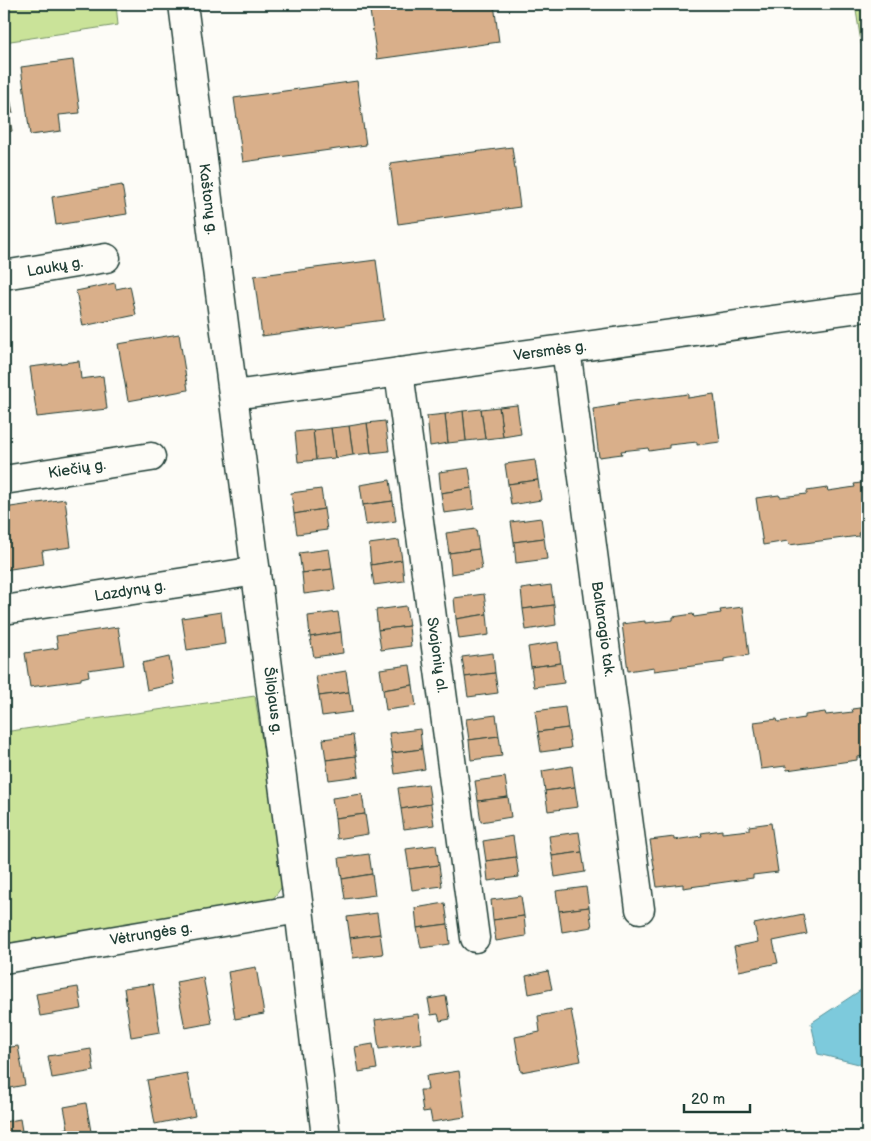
<svg xmlns="http://www.w3.org/2000/svg" width="871" height="1141" viewBox="0 0 871 1141" font-family="'Balsamiq Sans',sans-serif">
<style>
.green{fill:#cae399;stroke:#749066}
.water{fill:#7dcadc;stroke:#579299}
.building{fill:#d9af8a;stroke:#1f3d34}
.lines{fill:none;stroke-linecap:round;stroke-linejoin:round}
.minor-casing{stroke:#1f3d34;stroke-width:31}
.minor{stroke:#fdfcf7;stroke-width:28}
.labels{text-anchor:middle;dominant-baseline:central;stroke-width:4;stroke-linejoin:round;paint-order:stroke}
.street-label{font-size:15px;fill:#1f3d34;stroke:#fdfcf7}
</style>
<rect width="100%" height="100%" fill="#fdfcf7"/>
<filter id="ink" filterUnits="userSpaceOnUse"><feTurbulence type="fractalNoise" baseFrequency=".02" numOctaves="2"/><feDisplacementMap in="SourceGraphic" scale="10" xChannelSelector="R" yChannelSelector="G"/><feConvolveMatrix kernelMatrix="1 2 1 2 8 2 1 2 1" color-interpolation-filters="sRGB"/></filter>
<g filter="url(#ink)">
<g class="green">
<path d="M4 4H116L118 25 4 42Z"/>
<path d="M855 4H867V81Z"/>
<path d="M255 696 284 884 270 903 4 944V732Z"/>
</g>
<path class="water" d="M867 986V1066L818 1054 811 1023Z"/>
<g class="building">
<path d="M369 4H494L499 42 377 59Z"/>
<path d="M73 60 80 113 59 115 61 131 30 135 21 67Z"/>
<path d="M357 81 366 145 243 162 234 98Z"/>
<path d="M9 93 13 113H9L12 131 4 133V94Z"/>
<path d="M512 147 520 207 398 224 390 163Z"/>
<path d="M122 185 127 214 56 225 52 197Z"/>
<path d="M376 260 384 320 262 336 254 276Z"/>
<path d="M115 283 116 289 130 286 136 315 83 326 76 291Z"/>
<path d="M4 319 8 345H4Z"/>
<path d="M179 334 188 390 128 401 118 344Z"/>
<path d="M79 361 81 379 103 376 107 409 37 417 30 367Z"/>
<path d="M688 394V398L714 394 720 442 697 445V442L669 445V448L649 451 648 448 621 451 622 454 599 457 593 409 618 405V403Z"/>
<path d="M517 405 521 434 503 437 499 407Z"/>
<path d="M499 407 503 437 485 439 481 409Z"/>
<path d="M481 409 485 439 466 441 463 411Z"/>
<path d="M463 411 466 441 448 443 445 414Z"/>
<path d="M445 414 448 443 430 446 427 416Z"/>
<path d="M385 421 389 451 371 453 367 423Z"/>
<path d="M367 423 371 453 353 455 349 426Z"/>
<path d="M349 426 353 455 335 458 331 428Z"/>
<path d="M331 428 335 458 316 460 313 430Z"/>
<path d="M313 430 316 460 298 462 295 432Z"/>
<path d="M535 460 538 480 508 484 505 464Z"/>
<path d="M469 468 472 488 441 493 439 472Z"/>
<path d="M390 480 393 501 363 505 360 485Z"/>
<path d="M538 480 541 500 511 505 508 484Z"/>
<path d="M867 482V532L858 533 859 536 789 545 788 541 763 545 756 498 779 495 780 497 807 494V491L827 488 828 491 855 487 854 484Z"/>
<path d="M472 488 474 509 444 513 441 493Z"/>
<path d="M321 489 324 509 294 514 291 493Z"/>
<path d="M65 499 71 547 42 551 44 564 4 570V508Z"/>
<path d="M393 501 396 521 366 525 363 505Z"/>
<path d="M324 509 327 530 297 534 294 514Z"/>
<path d="M541 518 544 538 514 542 511 522Z"/>
<path d="M476 529 479 549 449 553 446 533Z"/>
<path d="M544 538 547 559 516 563 514 542Z"/>
<path d="M399 540 402 560 371 565 369 544Z"/>
<path d="M329 549 332 569 302 573 299 553Z"/>
<path d="M479 549 482 569 451 574 449 553Z"/>
<path d="M402 560 404 581 374 585 371 565Z"/>
<path d="M332 569 335 590 304 594 302 573Z"/>
<path d="M551 585 554 605 523 609 521 589Z"/>
<path d="M484 594 487 614 456 619 454 598Z"/>
<path d="M554 605 556 625 526 630 523 609Z"/>
<path d="M406 606 409 626 378 630 376 610Z"/>
<path d="M743 607 749 655 724 659V662L654 671V667L628 671 622 624 645 621V623L673 620V617L693 614 694 617 721 613 720 610Z"/>
<path d="M221 612 225 644 187 650 182 618Z"/>
<path d="M338 612 341 632 310 637 308 616Z"/>
<path d="M487 614 489 635 459 639 456 619Z"/>
<path d="M409 626 411 646 381 650 378 630Z"/>
<path d="M118 627 124 665 88 670 89 676 81 678V680L30 687 25 653 58 648 56 636Z"/>
<path d="M341 632 343 653 314 657 310 637Z"/>
<path d="M558 642 561 663 531 667 528 647Z"/>
<path d="M493 653 495 673 465 677 462 657Z"/>
<path d="M169 657 174 684 147 690 142 663Z"/>
<path d="M561 663 564 683 534 687 531 667Z"/>
<path d="M410 665 413 685 383 690 380 669Z"/>
<path d="M346 671 349 692 319 696 316 676Z"/>
<path d="M495 673 498 693 468 697 465 677Z"/>
<path d="M413 685 416 706 386 710 383 690Z"/>
<path d="M349 692 352 712 322 716 319 696Z"/>
<path d="M565 707 568 728 538 732 535 711Z"/>
<path d="M867 707V756L857 757V760L787 770 786 766 761 769 754 722 777 719 778 722 805 718V715L825 712 826 715 853 712 852 709Z"/>
<path d="M496 715 499 736 469 740 466 719Z"/>
<path d="M568 728 571 748 541 752 538 732Z"/>
<path d="M420 729 422 749 392 753 389 733Z"/>
<path d="M353 735 356 756 326 760 323 739Z"/>
<path d="M499 736 502 756 471 760 469 740Z"/>
<path d="M422 749 425 769 395 774 392 753Z"/>
<path d="M356 756 359 776 329 780 326 760Z"/>
<path d="M572 766 575 787 545 791 542 771Z"/>
<path d="M505 777 508 797 478 801 475 781Z"/>
<path d="M428 784 431 804 401 809 398 788Z"/>
<path d="M575 787 578 807 548 811 545 791Z"/>
<path d="M362 794 365 814 335 818 332 798Z"/>
<path d="M508 797 511 817 481 822 478 801Z"/>
<path d="M431 804 434 825 404 829 401 809Z"/>
<path d="M365 814 368 834 337 839 335 818Z"/>
<path d="M771 823 778 872 753 875V878L683 888V884L657 887 650 840 674 837V840L702 836 701 833 722 830V833L749 830V826Z"/>
<path d="M579 832 582 852 552 856 549 836Z"/>
<path d="M513 836 516 857 486 861 483 841Z"/>
<path d="M436 845 439 865 409 869 406 849Z"/>
<path d="M582 852 585 872 555 877 552 856Z"/>
<path d="M369 854 372 874 342 879 339 858Z"/>
<path d="M516 857 519 877 488 881 486 861Z"/>
<path d="M439 865 442 886 412 890 409 869Z"/>
<path d="M372 874 375 895 345 899 342 879Z"/>
<path d="M586 887 589 907 559 911 556 891Z"/>
<path d="M521 896 524 916 493 920 491 900Z"/>
<path d="M445 903 448 924 417 928 415 908Z"/>
<path d="M589 907 592 927 562 932 559 911Z"/>
<path d="M377 913 380 934 350 938 347 917Z"/>
<path d="M803 914 807 934 773 941 778 963 739 971 734 947 758 942 754 924Z"/>
<path d="M524 916 526 936 496 941 493 920Z"/>
<path d="M448 924 450 944 421 948 417 928Z"/>
<path d="M380 934 383 954 353 958 350 938Z"/>
<path d="M256 967 264 1014 235 1019 228 972Z"/>
<path d="M548 971 552 989 529 994 526 976Z"/>
<path d="M203 977 212 1023 185 1028 176 982Z"/>
<path d="M153 984 160 1032 131 1037 124 988Z"/>
<path d="M78 987 82 1009 40 1016 36 994Z"/>
<path d="M446 996 450 1019 440 1021 438 1014 431 1015 428 999Z"/>
<path d="M571 1010 581 1061 521 1072 515 1037 540 1032 538 1016Z"/>
<path d="M418 1014 422 1043 379 1049 375 1020Z"/>
<path d="M373 1044 377 1069 359 1072 355 1047Z"/>
<path d="M18 1046 25 1085 4 1089V1048Z"/>
<path d="M91 1049 94 1071 52 1078 48 1056Z"/>
<path d="M459 1071 465 1117 432 1122 430 1111 423 1112 420 1090H428L426 1076Z"/>
<path d="M187 1073 195 1116 155 1124 147 1080Z"/>
<path d="M86 1103 92 1137H58L57 1131 68 1128 64 1107Z"/>
<path d="M20 1119 23 1137H4V1122Z"/>
</g>
<g class="lines">
<g class="minor-casing">
<g id="minor">
<path d="M183 4 299 909 326 1137"/>
<path d="M4 275 106 258"/>
<path d="M566 349 640 909"/>
<path d="M399 372 475 938"/>
<path d="M234 395 867 307"/>
<path d="M4 480 151 457"/>
<path d="M4 610 256 571"/>
<path d="M4 959 299 909"/>
</g>
</g>
<use href="#minor" class="minor"/>
</g>
</g>
<g class="labels">
<g class="street-label">
<text transform="translate(208 199) rotate(83)">Kaštonų g.</text>
<text transform="translate(55 267) rotate(-10)">Laukų g.</text>
<text transform="translate(550 351) rotate(-8)">Versmės g.</text>
<text transform="translate(77 469) rotate(-9)">Kiečių g.</text>
<text transform="translate(130 591) rotate(-9)">Lazdynų g.</text>
<text transform="translate(603 629) rotate(82)">Baltaragio tak.</text>
<text transform="translate(437 655) rotate(82)">Svajonių al.</text>
<text transform="translate(273 701) rotate(83)">Šilojaus g.</text>
<text transform="translate(151 934) rotate(-9)">Vėtrungės g.</text>
</g>
</g>
<rect width="871" height="1141" fill="none" stroke="#fdfcf7" stroke-width="20"/>
<rect x="10" y="10" width="851" height="1121" fill="none" stroke="#1f3d34" stroke-width="2" filter="url(#ink)"/>
<path d="M684 1104v8h66v-8" fill="none" stroke="#1f3d34" stroke-width="2.5"/>
<text x="691" y="1104" font-size="15" fill="#1f3d34" stroke="#fdfcf7" stroke-width="4" paint-order="stroke">20 m</text>
</svg>
